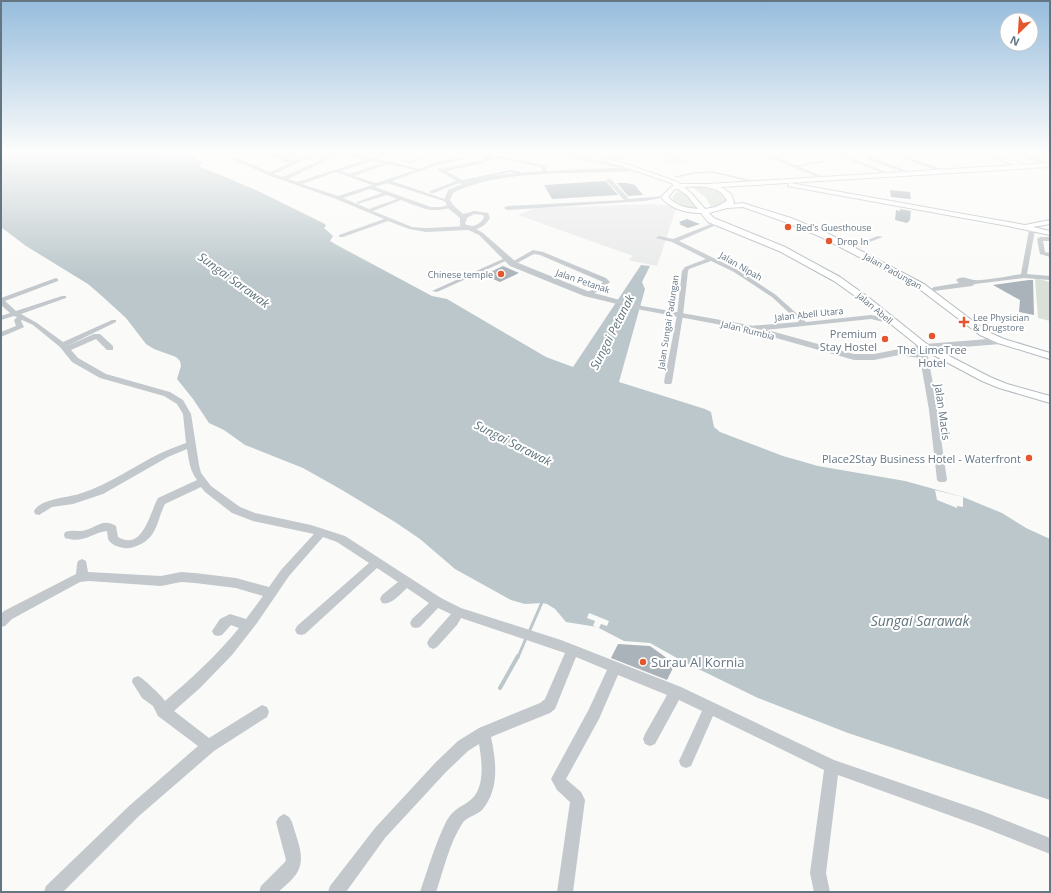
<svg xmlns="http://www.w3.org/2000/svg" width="1051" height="893" viewBox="0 0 1051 893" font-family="'Open Sans',sans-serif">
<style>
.built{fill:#e8e9e9}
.green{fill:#dadfd7}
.water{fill:#bbc7cb}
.pier{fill:#fafaf8}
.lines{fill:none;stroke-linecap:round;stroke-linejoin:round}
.stream-far2{stroke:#bbc7cb;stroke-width:1.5}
.stream-far1{stroke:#bbc7cb;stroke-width:3}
.stream{stroke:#bbc7cb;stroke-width:4}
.building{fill:#aab3b9}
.secondary-casing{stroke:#b3babf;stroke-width:2}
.minor{fill:#c3c8cc;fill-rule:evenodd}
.tertiary{fill:#c3c8cc;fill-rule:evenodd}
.secondary{fill:#fff;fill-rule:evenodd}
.poi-dot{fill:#e4572e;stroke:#fff;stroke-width:1.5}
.labels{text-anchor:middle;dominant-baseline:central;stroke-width:4;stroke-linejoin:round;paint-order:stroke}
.far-poi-label{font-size:9px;fill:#657683;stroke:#fff;text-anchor:start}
.far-street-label{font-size:9px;fill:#657683;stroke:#fff}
.poi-label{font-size:11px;fill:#657683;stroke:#fff;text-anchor:end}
.street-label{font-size:11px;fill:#657683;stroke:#fff}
.water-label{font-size:12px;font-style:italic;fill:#60757c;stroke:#fff}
.near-poi-label{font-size:13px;fill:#657683;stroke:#fff;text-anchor:start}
.near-water-label{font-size:14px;font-style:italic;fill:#60757c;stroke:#fff}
</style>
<rect width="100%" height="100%" fill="#fafaf8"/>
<g class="built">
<path d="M652 152H674L684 156 691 164 685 163 674 165 645 153Z"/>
<path d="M653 204 666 205 676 209 657 266 628 260 633 256 518 215 535 208Z"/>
</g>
<g class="green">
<path d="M692 187C707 185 722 189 728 203L712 208 705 197Z"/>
<path d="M680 189 689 195 698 209 686 207 673 200V196Z"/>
<path d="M1035 278 1050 282V321L1038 318Z"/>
</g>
<path class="water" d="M1 152H162L166 154 186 152 202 163 199 165 201 167 256 190 325 224 326 226 324 228 333 236 330 241 335 244 432 296 447 299 546 357 573 367 641 265 650 266 642 282 645 289 619 382 705 409 711 412 714 427 720 432 783 456 818 466 905 481 963 497 1002 513 1026 528 1050 539V800L848 733 758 698 684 662 650 643 624 641 597 627 566 622 555 609 547 604 542 603 525 604 511 600 455 569 420 539 395 522 342 490 303 468 245 445 224 430 209 423 193 399 177 379 181 366 180 361 176 357 154 349 146 344 126 318 103 297 88 284 26 246 1 227Z"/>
<g class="pier">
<path d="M935 490 963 497V507L957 506V508L937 500Z"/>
<path d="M589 613 609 621 607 626 601 624 599 628 593 626 595 621 587 618Z"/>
</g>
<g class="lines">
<path class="stream-far2" d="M676 177 694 173 713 172 751 181"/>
<g class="stream-far1">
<path d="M529 632 543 600"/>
<path d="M518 657 527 636"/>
</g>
<path class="stream" d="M500 688 518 656"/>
</g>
<g class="building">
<path d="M606 181 618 195 552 199 544 185Z"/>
<path d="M617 183H627L635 185 643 195 628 196Z"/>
<path d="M890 190 910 192 911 199 891 197Z"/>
<path d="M900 209 911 211 910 220 907 223 895 220 896 210 900 211Z"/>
<path d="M687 219 700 224 688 228 679 224H681L679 222Z"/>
<path d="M503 266 519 273 500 282 484 275Z"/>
<path d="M1029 280H1033L1034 315 1019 312 1020 300 993 285Z"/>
<path d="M618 644 650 646 675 664 667 680 611 658Z"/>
</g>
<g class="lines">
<g class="secondary-casing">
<g id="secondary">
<path d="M561 152H571L623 163 675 181 680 184H709L1016 165 972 152H981L1020 163V165L1050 163V167L721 187 731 194 734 202 733 204 743 203 752 206 791 218 827 233 924 284 986 331 1004 339 1050 353V359L998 343 980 335 918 288 821 237 785 222 743 207 727 208 709 213 714 218 785 247 840 277 868 297 928 345 990 377 1007 384 1050 396V403L999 388 982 381 922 349 862 301 834 281 779 251 708 222 701 213C686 213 670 209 661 197L671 187 674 186 671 183 619 165ZM684 187C699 186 721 185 727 201L716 207 705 209 691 193ZM675 189H678L687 195 698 209C687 208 676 206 668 197Z"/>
<path d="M790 183 1025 225 1050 220V224L1033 227 1050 231V235L1008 226 788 186V184Z"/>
</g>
</g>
<g class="minor">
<path d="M216 152H221L270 172 290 163 281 161 282 159 257 154V152L287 157 298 152H303L287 160C301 164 309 151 322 152L274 174 283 177 338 152 371 158 385 152H390L376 159 420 169 432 164V163L465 157V159L437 165 392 181 450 201V203L387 183 375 187 431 207H441L451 204 454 206 453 207C431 214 422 208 401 200L373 211 412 227 426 228 468 226 471 228 468 230 426 232 409 229 388 221 343 237H339V235L384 219 336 199 268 175ZM339 154 366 160 297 182 288 179ZM371 161 382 163 350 174 341 171ZM387 164 415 170 376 183 354 176ZM336 172 372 185 338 196 302 184ZM370 189 382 193 357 202V204L387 195 397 199 369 209 343 198Z"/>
<path d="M472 152H479L544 165 549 173 545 174 540 167 494 157 483 163 446 171 462 180 510 170 519 171 523 175 521 176 516 173 510 172 465 183 466 184 464 185 459 183 434 193H430V191L456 181 438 170V168L442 169 480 161 490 156Z"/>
<path d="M538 152H546L623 167 621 168Z"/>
<path d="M794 152H802L773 158 771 157Z"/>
<path d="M828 152H833L895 175 891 176Z"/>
<path d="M1019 152H1023L1029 156 1050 164V166L1025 158Z"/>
<path d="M898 154 948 171V172L944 173 896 156Z"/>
<path d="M867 157H871L913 173 909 174 867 159Z"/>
<path d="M418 158 420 160 411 163 400 161 402 160 410 161Z"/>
<path d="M823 160 825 162 796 167 794 166Z"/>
<path d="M607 179H611L629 199 664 196 666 197 645 201 507 210 504 208 507 206 624 200 607 181Z"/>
<path d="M716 222 721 223 679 241 738 270 776 295 806 322 871 315 881 317 895 322 892 324 871 319 765 330H746V326H749L799 322 772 297 734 272 711 261 689 269 688 271 683 315 672 382 671 384H665L664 382 677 315 682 271 685 267 706 259 672 242 656 238 659 236 673 239Z"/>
<path d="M1032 228 1035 230 1027 274 1050 276V280L1024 278 975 284 972 286 934 291 931 289 934 287 959 283 956 280C962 275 967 279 974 280 983 281 1011 276 1021 274L1029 230Z"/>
<path d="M878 236 883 237 856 247 851 246Z"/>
<path d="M1050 237V241H1043L1045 252 1050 253V257L1040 254 1037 239 1040 237Z"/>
<path d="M533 250 543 252 606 278 610 282 601 290 587 296 584 294 585 293 597 288 603 282 540 255 534 254 517 263 512 262Z"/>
<path d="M505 258 510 259 437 292 432 291Z"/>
<path d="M56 278 58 279V281L5 301 16 311 62 296H66V298L21 314 37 323 63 342 112 320H116V322L67 346 94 334H100L113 346V350H107L96 339 71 350 78 358 106 374 170 392 183 400 191 414 199 465 201 473 211 486 240 507 255 513 311 525 345 536 441 598 461 608 561 640 681 687 834 760 982 811 1050 838V854L982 827 838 775 826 873 830 892H814L810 873 824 770 713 716 691 766 686 768 681 766 679 761 702 711 679 700 655 744 650 746 645 744 643 739 645 734 667 695 618 675 599 719 566 779 581 792 585 800 573 892H557L570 802 557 790 551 779 589 709 607 670 576 657 555 709 550 713 491 737C496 761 500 789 482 810 476 816 467 816 462 824 449 844 444 869 436 892H420C428 869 435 844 446 822 453 810 457 809 468 802 486 790 482 762 479 744L468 751 446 772 385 838 346 892H328L330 886 375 828 436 762 458 741 479 728 540 703 545 699 565 653 461 618 457 625 437 647 433 649 429 647 427 643 429 639 451 614 438 608 420 627 416 628 412 627 410 623 412 619 429 603 407 588C400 594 391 606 382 603L380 599 382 595 398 582 377 568 305 634 301 635 297 634 295 630 297 626 369 563 337 542 323 537 289 576 257 623 232 655 200 688 174 711 209 738 262 705 267 707 269 712 267 717 214 751 139 816 63 892H44L46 886 129 806 198 746 158 716 153 706 142 698 132 682 133 678 138 676C142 677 163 697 165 701 192 678 217 655 239 628L231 625 222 635 218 636 214 635 212 631 220 619 230 614 246 619 263 596 236 588 195 583 181 582 161 586 89 581 80 582 12 619 5 626 1 627V614L4 611 76 574 77 564 78 561 82 559 86 561 88 572 161 576 181 572 195 573 236 578 269 587 281 570 314 534 253 521 232 513 205 492 201 487 165 504C157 519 158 537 139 545 134 547 129 549 124 548 118 547 111 545 108 539L107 531C91 533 84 544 65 538L64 535 65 532C71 530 76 531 82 531 94 530 102 517 116 526L118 537C143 552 150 512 158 498L197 480C190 471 189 461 187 449L168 457 103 494 73 504 52 507 39 515 35 514 34 511C41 498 69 498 82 493 110 484 134 466 161 453 169 449 178 446 186 443L183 414 177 404 164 396 100 378 72 362 60 347 33 325 22 320 21 321 24 327 22 328 1 337V332L16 326 14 320 17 317 14 316 1 320V316L10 313 1 305V298Z"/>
<path d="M916 346H922L928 357 934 389 947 480 945 482H939L937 480 929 410 920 358 899 355 898 353 902 351 918 354 915 348Z"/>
<path d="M284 814 289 817 292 822C296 837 306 857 298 871 294 879 285 886 278 892H259L261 886 285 862 286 860 276 822 279 817Z"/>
</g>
<g class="tertiary">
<path d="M634 152H643L613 160 610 158Z"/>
<path d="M757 152H763L829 179 824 180Z"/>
<path d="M638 167 641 169 640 170C630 172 619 171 609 172 562 174 495 171 453 193L450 200 454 206 463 214 474 211 488 213 490 218C486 224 483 227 476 229L483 233 516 262 590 292 642 306 749 325 854 354H874L925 344 1001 338 1005 341 1001 344 925 350 874 360H854L748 330 642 310 584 296 510 266 479 235 460 226V218L449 209 444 200 448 190C483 173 526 172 565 170 589 169 614 168 638 167ZM474 214 483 215 484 218C479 225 473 228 465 224L467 218Z"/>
</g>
<use href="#secondary" class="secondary"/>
</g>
<linearGradient id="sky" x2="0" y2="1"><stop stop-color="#96bcdc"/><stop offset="0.55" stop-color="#fdfdfc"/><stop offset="1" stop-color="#fdfdfc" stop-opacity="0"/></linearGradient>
<rect width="1051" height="277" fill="url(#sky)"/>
<g class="poi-dot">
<circle cx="788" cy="227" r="4"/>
<circle cx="829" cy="241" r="4"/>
<circle cx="501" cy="274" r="4"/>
<path d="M962 316h4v4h4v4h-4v4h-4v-4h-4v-4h4z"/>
<circle cx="932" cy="336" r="4"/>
<circle cx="885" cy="339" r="4"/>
<circle cx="1029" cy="458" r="4"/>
<circle cx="643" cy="662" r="4"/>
</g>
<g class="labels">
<g class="far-poi-label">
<text x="796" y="227">Bed's Guesthouse</text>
<text x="837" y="241">Drop In</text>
<text x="493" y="274" text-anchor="end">Chinese temple</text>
<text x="973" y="317">Lee Physician<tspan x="973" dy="10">&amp; Drugstore</tspan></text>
</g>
<g class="far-street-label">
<text transform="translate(741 266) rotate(30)">Jalan Nipah</text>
<text transform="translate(893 271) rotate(29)">Jalan Padungan</text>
<text transform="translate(583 281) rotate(19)">Jalan Petanak</text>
<text transform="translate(875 308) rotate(40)">Jalan Abell</text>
<text transform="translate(809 314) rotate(-6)">Jalan Abell Utara</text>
<text transform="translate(668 322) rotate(-81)">Jalan Sungai Padungan</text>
<text transform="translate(748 330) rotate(14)">Jalan Rumbia</text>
</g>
<g class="poi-label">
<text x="877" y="333">Premium<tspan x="877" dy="13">Stay Hostel</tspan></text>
<text x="932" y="349" text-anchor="middle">The LimeTree<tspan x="932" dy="13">Hotel</tspan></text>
<text x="1021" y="458">Place2Stay Business Hotel - Waterfront</text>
</g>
<g class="street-label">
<text transform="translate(943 412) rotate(82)">Jalan Macis</text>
</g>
<g class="water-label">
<text transform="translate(234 280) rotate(36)">Sungai Sarawak</text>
<text transform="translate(612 332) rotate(-63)">Sungai Petanak</text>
<text transform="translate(513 443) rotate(27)">Sungai Sarawak</text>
</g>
<g class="near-poi-label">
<text x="651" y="662">Surau Al Kornia</text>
</g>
<g class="near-water-label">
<text x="920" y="620">Sungai Sarawak</text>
</g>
</g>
<rect width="1051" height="893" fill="none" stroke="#657683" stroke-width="4"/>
<g transform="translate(1019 32) rotate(205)"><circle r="19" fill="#ffffff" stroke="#c1c8cd"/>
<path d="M0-3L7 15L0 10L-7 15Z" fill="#e4572e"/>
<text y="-6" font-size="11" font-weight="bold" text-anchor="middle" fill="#657683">N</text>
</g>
</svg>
